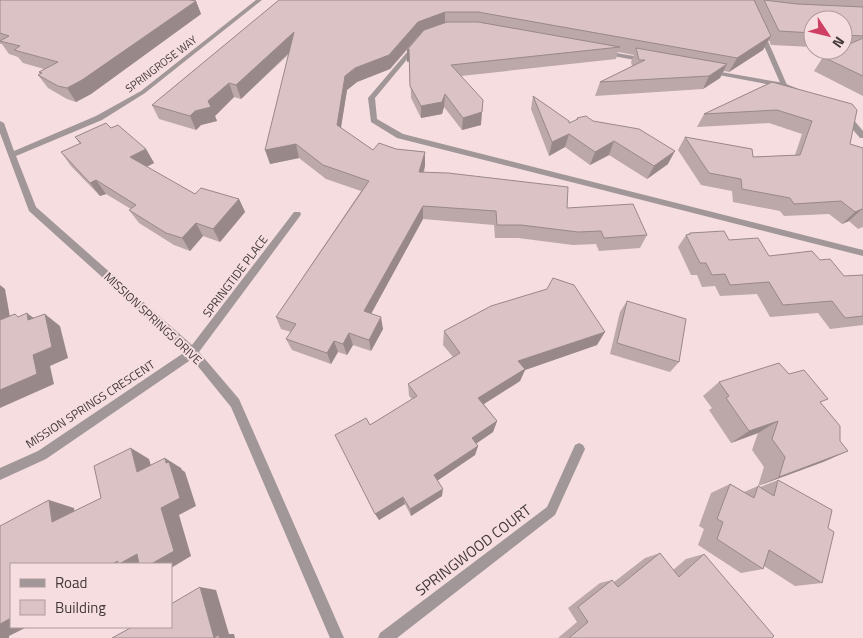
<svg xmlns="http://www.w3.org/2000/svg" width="863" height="638" viewBox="0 0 863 638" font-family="'Titillium Web',sans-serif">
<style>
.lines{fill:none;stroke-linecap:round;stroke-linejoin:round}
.lane{fill:#a19798;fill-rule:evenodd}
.street{fill:#a19798;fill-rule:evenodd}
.wall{fill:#bca7a9}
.shaded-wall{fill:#99888a}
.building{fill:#dbc2c5;stroke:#99888a}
.labels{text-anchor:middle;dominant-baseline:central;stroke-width:4;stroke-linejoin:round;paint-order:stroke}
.far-street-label{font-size:11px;fill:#43393a;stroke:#f6dde0}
.street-label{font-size:12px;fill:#43393a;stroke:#f6dde0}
.near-street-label{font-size:15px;fill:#43393a;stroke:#f6dde0}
</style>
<rect width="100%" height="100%" fill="#f6dde0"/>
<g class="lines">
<g class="lane">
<path d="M414 44 419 45 375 98 377 119 403 134 863 250V256L397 138 371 122 368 98Z"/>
<path d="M604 51 646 58 649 60 646 62 602 54V52Z"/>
<path d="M710 70 784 83 803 91 800 93 782 87 708 73V71Z"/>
<path d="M842 113H848L863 131V138H860L842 117Z"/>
</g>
<g class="street">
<path d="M256 0H262L145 93 102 120 16 156 36 207 192 345 294 212H300L301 214 300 216 199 352 239 399 344 638H330L231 407 192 359 46 459 0 480V468L38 451 185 352 29 211 0 133V121L4 123 14 151 96 116 141 91Z"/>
<path d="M761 30 764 32 787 85 786 86 781 85 758 32Z"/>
<path d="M579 443 583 445 585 449 555 515 397 638H378L380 633 547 507 575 445Z"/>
</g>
</g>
<g class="wall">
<path d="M0 0H194L196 1 201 14 91 94 76 102 67 99 48 88 38 75 40 74 39 72 44 69 23 63 18 57 9 54 2 44H0Z"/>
<path d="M279 0H863V96L814 71 823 57 843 50V20H813V47L771 45 769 40 763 50 729 72 724 71 720 78 703 89 595 96 600 82 632 66 631 62 634 55 618 52 616 59 461 76 481 125 462 130 444 107 442 114 421 118 411 98 410 61 407 62V50L414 42 390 69 357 82 347 90 341 128 373 150 396 149 425 152V166L424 172 567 208 647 235 640 248 599 251 596 244 573 245 518 238H495L494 225 423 219 371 314 383 329 371 351 353 345 347 355 338 352 331 364 292 350 286 339 291 332 281 329 276 317 361 191 326 179 299 158 270 164 289 54 241 99 234 97 215 116 217 121 201 125 196 130 159 119 152 105Z"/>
<path d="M772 82 850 144 863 148V227L858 229 849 221 842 224 829 214 784 216 780 211 733 202 732 191 701 185 678 150 685 137 753 157 795 155 802 134 769 123 697 127 704 114Z"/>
<path d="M533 96 569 123 576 120 577 118 593 121 668 164 647 179 609 155 590 165 565 147 549 156 531 109Z"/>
<path d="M111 128 146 149 154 163 146 167 195 194 239 199 245 212 220 242 203 236 190 251 174 245 139 223 129 210 131 209 106 194 100 196 71 166 61 152 80 144 75 137Z"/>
<path d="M690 233 729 240 769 256 820 260 844 276 863 275V325L830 329 818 313 770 317 757 294 720 296 715 286 702 287 697 275H691L678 247 686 235Z"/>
<path d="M627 301 679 362 670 372 610 354 620 312Z"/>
<path d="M444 331 597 345 525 370 520 381 484 404 497 421 493 432 476 443 478 446 475 455 438 480 442 496 411 516 405 504 379 520 335 435 370 425 412 399 409 396 408 384 453 357 443 345Z"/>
<path d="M719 382 821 403 840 441 848 451 823 462 758 486 764 467 752 450 758 433 731 443 709 410 712 408 703 396Z"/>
<path d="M778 480 828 528 822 583 795 586 764 566 763 569 741 573 698 545 704 529 699 526 711 493 730 484 744 492 758 486 760 487Z"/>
<path d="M660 553 673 570 686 559 704 554 772 638H558L577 622 568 608 600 583 612 580 614 582 645 558Z"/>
</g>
<g class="shaded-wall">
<path d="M185 0H194L195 2 196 1 201 14 91 94 76 102 67 88Z"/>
<path d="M445 12V26L418 36 390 69 357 82 347 90 339 139 337 125 345 76 418 22Z"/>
<path d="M294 32 297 45 241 99 236 85Z"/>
<path d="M771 36 763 50 729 72 737 58Z"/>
<path d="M409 49 410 61 407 62V50Z"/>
<path d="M727 64 720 78 703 89 709 76Z"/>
<path d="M229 83 234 97 215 116 217 121 201 125 196 130 190 116Z"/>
<path d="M445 94 444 107 442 114 421 118V106Z"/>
<path d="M482 112 481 125 462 130 463 118Z"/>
<path d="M569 134 565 147 549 156 552 142Z"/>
<path d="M614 141 609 155 590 165 595 152Z"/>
<path d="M296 144 299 158 270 164 265 150Z"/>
<path d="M146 149 154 163 139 171 130 157Z"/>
<path d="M675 151 668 164 647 179 654 166Z"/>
<path d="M425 152V166L419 186V172Z"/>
<path d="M96 180 106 194 100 196 90 183Z"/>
<path d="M239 199 245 212 220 242 213 229Z"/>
<path d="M423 206V219L366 323 364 311Z"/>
<path d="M862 209 849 221 842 224 855 212Z"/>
<path d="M196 223 203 236 190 251 182 238Z"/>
<path d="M0 285 5 289 13 334 0 325Z"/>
<path d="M27 313 43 325 28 320Z"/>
<path d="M45 314 60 326 68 358 50 366 54 384 0 408V390L33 355Z"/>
<path d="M381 317 383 329 371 351 369 340Z"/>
<path d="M605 332 597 345 525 370 520 381 476 409 478 398 518 361Z"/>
<path d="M349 333 353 345 347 355 343 344Z"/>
<path d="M334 341 338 352 331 364 327 353Z"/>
<path d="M497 421 493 432 470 448 472 438Z"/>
<path d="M778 421 758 433 731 443 749 431Z"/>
<path d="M478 446 475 455 434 483V475Z"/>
<path d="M131 448 149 459 156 482 137 472Z"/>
<path d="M848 451 823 462 758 486 779 477Z"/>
<path d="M165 458 181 468 182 470 185 472 196 506 179 515 191 556 171 568V564H151L161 508 166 463Z"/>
<path d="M443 489 442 496 411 516 410 509Z"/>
<path d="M403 497 405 504 379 520 375 514Z"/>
<path d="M49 500 74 508 77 529 52 522Z"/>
<path d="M137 554 147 564H112L118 561Z"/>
<path d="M200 587 216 590 229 634H234L235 638H214Z"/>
<path d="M11 618V627H27L9 636V638H0V624Z"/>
</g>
<g class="building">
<path d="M0 0H190L196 1 82 80 67 88 58 86 38 75 42 73 39 72 58 62 14 50 20 46 0 41 9 36 0 33Z"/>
<path d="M279 0H754L771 36 737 58 478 12H445L418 22 389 55 355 68 345 76 337 125 373 150 379 143 396 149 425 152 419 172 448 173 568 187 567 208 633 204 647 235 604 238 601 231 578 232 521 225H497L496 211 423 206 364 311 381 317 369 340 349 333 343 344 334 341 327 353 286 339 296 324 276 317 369 181 323 165 296 144 265 150 294 32 236 85 229 83 208 101 211 107 195 111 190 116 152 105Z"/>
<path d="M764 0 797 4 863 7V36L843 35V20H813V33L779 31Z"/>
<path d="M447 22H478L620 47 451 65 483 100 482 112 463 118 445 94 442 102 421 106 410 86 409 49 407 50 424 30Z"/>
<path d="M863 38V76L823 57 837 50H843V47Z"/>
<path d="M636 48 727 64 709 76 600 82 645 60H639Z"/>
<path d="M772 82 852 104 857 110 850 144 863 148V210L862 209 855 212 841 201 794 204 790 198 742 189 741 179 709 173 685 137 752 149 753 157 800 155 812 121 777 110 704 114Z"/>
<path d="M533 96 569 121V123L578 119 577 118 586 116 593 121 639 129 675 151 654 166 614 141 595 152 569 134 552 142Z"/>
<path d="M106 123 111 128 118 125 146 149 130 157 195 194 201 188 239 199 213 229 196 223 182 238 166 233 129 210 136 205 96 180 90 183 61 152 81 143 75 137Z"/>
<path d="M724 231 729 240 758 238 769 256 812 251 820 260 830 259 844 276 863 275V316L845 318 832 301 783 305 769 282 730 285 725 274 712 275 706 263H700L686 235 690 234V233Z"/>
<path d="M553 278 574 285 605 332 518 361 525 369 478 398 497 421 472 438 478 446 434 475 443 489 410 509 403 497 375 514 335 435 366 418 370 425 417 396 408 384 460 353 444 331 491 306 547 289Z"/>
<path d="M627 301 686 319 679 362 617 343Z"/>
<path d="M27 313 28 320 45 314 52 347 33 355 37 374 0 390V320L15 314 18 317Z"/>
<path d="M779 363 789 374 804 370 828 399 820 402 840 426V441L848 451 779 477 785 457 772 439 778 421 749 431 726 398 729 396 719 382Z"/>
<path d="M131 448 137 472 165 458 166 463 169 462 180 498 161 508 174 551 151 564H139L137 554 119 564H117L118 561 112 564H11V618L0 624V526L49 500 52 522 101 498 94 466Z"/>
<path d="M778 480 832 510 828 528 834 532 822 583 769 550 763 569 717 539 723 522 717 519 730 484 754 498 758 486 774 496Z"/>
<path d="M660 553 679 577 704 554 774 636 772 638H569L588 622 578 607 612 580 618 587Z"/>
<path d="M200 587 214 638 218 635 220 638H112L132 627H171V604Z"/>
</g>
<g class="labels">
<g class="far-street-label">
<text transform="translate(161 64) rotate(-37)">SPRINGROSE WAY</text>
</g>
<g class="street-label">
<text transform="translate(235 276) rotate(-53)">SPRINGTIDE PLACE</text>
<text transform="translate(153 318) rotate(43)">MISSION SPRINGS DRIVE</text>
<text transform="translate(90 404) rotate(-33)">MISSION SPRINGS CRESCENT</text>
</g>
<g class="near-street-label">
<text transform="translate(473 550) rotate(-37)">SPRINGWOOD COURT</text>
</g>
</g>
<rect x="10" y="563" width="162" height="65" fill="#f6dde0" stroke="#ae9b9e"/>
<rect x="20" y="579" width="25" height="8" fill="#a19798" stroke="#ae9b9e"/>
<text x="55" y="588" font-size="15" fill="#43393a">Road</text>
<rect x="20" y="600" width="25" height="15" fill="#dbc2c5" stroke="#ae9b9e"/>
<text x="55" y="613" font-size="15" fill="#43393a">Building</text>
<g transform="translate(828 35) rotate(125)"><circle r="24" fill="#f6dde0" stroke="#ae9b9e"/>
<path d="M0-4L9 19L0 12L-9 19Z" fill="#ce3f63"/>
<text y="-8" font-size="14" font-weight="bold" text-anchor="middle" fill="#43393a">N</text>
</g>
</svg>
